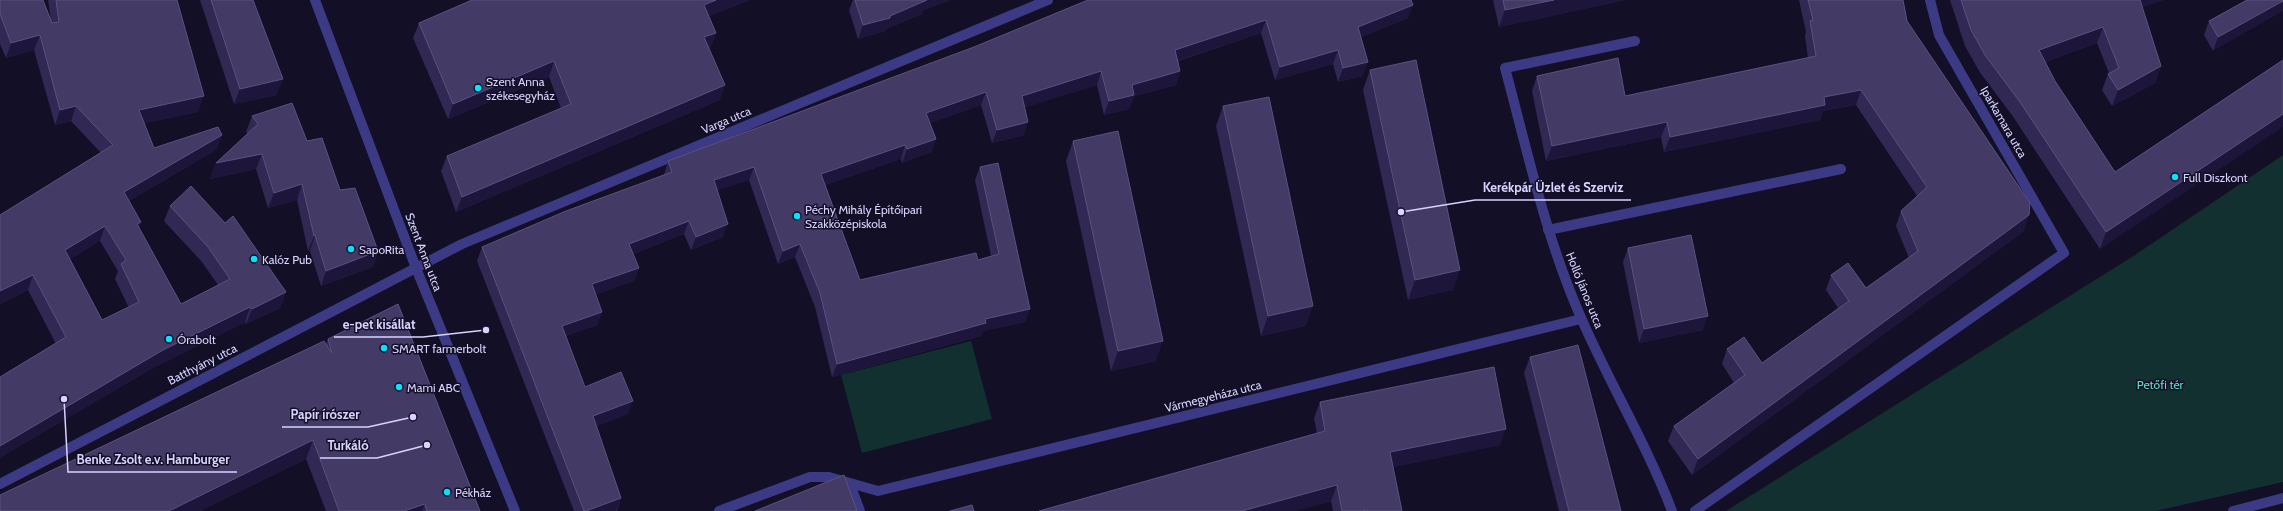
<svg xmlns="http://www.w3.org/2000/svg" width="2283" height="511" viewBox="0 0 2283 511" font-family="Cabin,sans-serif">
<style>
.green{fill:#12302f}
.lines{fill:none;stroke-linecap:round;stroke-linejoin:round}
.minor{stroke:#3d3a85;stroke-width:10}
.wall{fill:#312854;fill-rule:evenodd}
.shaded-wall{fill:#1d163a}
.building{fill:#433a66;stroke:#5a527e;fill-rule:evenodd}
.poi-dot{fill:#00e5ff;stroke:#130f26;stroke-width:1.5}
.labels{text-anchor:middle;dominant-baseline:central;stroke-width:3;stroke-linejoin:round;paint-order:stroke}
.poi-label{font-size:12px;fill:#d9d4ff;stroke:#130f26;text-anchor:start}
.street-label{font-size:12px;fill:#d9d4ff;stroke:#130f26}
.park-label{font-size:12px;fill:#5fe0c0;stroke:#130f26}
.leader{fill:none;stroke:#d9d4ff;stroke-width:1.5}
.callout-dot{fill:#d9d4ff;stroke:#130f26;stroke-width:1.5}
.callout-label{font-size:13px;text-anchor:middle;font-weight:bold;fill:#d9d4ff;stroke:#130f26;stroke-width:3;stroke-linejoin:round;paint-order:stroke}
</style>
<rect width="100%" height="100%" fill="#130f26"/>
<g class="green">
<path d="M2283 155V482L2156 511H1726L2135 255Z"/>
<path d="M971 341 992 419 862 453 841 375Z"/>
</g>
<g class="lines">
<g class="minor">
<path d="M315 0 416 268 515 511"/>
<path d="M1635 41 1505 68C1528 153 1546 239 1582 320 1610 384 1647 445 1672 511"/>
<path d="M1548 230 1841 169"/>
<path d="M0 484 462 244 1048 0"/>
<path d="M850 484 860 511"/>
<path d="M719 511 810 477H829L878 491 1581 319"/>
<path d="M1695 511 2064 253 1939 35 1930 0"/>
<path d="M2233 511 2283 498"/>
</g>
</g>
<g class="wall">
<path d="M0 0 51 20 48 0H177L198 112 144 123 154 148 222 135 216 150 129 201 141 222 139 228 181 304 218 285 202 262 164 221 170 206 286 292 280 308 246 324 245 322 157 366 56 344 28 290 0 304V215L101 153 71 121 55 125 34 50 6 58 0 44ZM100 241 118 271 115 279 129 308 102 320 70 259Z"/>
<path d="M200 0H253L277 95 234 104Z"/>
<path d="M472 0H750L709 16 716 33 710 48 709 49 720 100 456 212 441 171 447 156 561 108 549 77 448 119 413 38 419 23Z"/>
<path d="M853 0H951L923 10 922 14 886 29 885 31 858 39 849 10Z"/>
<path d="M1088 0 1408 18 1361 37 1363 76 1338 82 1333 64 1275 80 1261 33 1178 61 1180 71 1176 85 1134 96 1129 109 1104 115 1097 85 1025 107 1024 135 992 143 981 105 930 123 936 139 931 152 902 163 901 159 825 185 860 280 978 260 991 256 975 180 980 167 1030 309 1025 322 983 331 981 336 832 377 815 307 795 257 778 264 749 180 717 190 723 237 691 250 684 234 633 254 639 268 634 281 595 294 602 312 597 325 566 336 585 387 628 414 596 426 621 498 617 511H574L477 261 482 247 664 175 668 161 974 47Z"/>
<path d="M1493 0H1625L1499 27Z"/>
<path d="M1799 0H1903L1907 21 2024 231 1692 475 1668 441 1674 426 1734 383 1722 364 1727 349 1762 363 1838 308 1826 290 1831 275 1866 288 1909 258 1896 226 1901 211 1917 196 1856 105 1823 111 1820 120 1664 152 1661 137 1546 161 1532 91 1537 76 1625 96 1808 58 1805 36 1806 32Z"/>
<path d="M1950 0H2164L2142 7 2161 66 2155 83 2112 106 2102 90 2108 74 2109 73 2097 43 2045 62 2055 81 2115 172 2283 60 2100 249 2014 118 1979 71 1965 46Z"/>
<path d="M2247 0 2213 51 2204 35 2209 21Z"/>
<path d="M1370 70 1453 290 1408 300 1363 90Z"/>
<path d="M1223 106 1306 326 1261 336 1216 126Z"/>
<path d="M252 116 307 141 340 190 378 251 373 267 321 286 310 251H308L297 200 268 208 256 169 210 179 216 163 248 134 246 132Z"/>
<path d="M1073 141 1156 361 1111 371 1066 161Z"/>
<path d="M1628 248 1703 330 1639 343 1623 262Z"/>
<path d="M328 339 480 511H326L306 459 200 511H0L326 344Z"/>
<path d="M1530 357 1621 511H1559L1524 373Z"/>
<path d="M1320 402 1500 445 1393 467 1402 511H1333L1331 501 1295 511H1039L1317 433 1314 418Z"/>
</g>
<g class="shaded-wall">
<path d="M716 0H750L699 20 704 5Z"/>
<path d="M925 0H951L923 10 922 14 886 29 885 31 858 39 863 25Z"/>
<path d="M1554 0H1625L1499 27 1505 10Z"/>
<path d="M2135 0H2164L2132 10Z"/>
<path d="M2283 1V11L2213 51 2218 37Z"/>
<path d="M1413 5 1408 18 1353 40 1358 27Z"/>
<path d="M1266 20 1261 33 1170 63 1175 50Z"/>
<path d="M2103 27 2097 43 2033 66 2039 50Z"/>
<path d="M716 33 710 48 699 52 704 37Z"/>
<path d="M40 35 34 50 6 58 11 43Z"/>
<path d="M1338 50 1333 64 1275 80 1280 67Z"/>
<path d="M554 61 549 77 448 119 453 104Z"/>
<path d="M1368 62 1363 76 1338 82 1343 68Z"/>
<path d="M2161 66 2155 83 2112 106 2118 90Z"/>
<path d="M1101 71 1097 85 1017 110 1022 96Z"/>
<path d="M1180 71 1176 85 1134 96 1129 109 1104 115 1109 101 1132 85Z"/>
<path d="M283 79 277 95 234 104 240 89Z"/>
<path d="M725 85 720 100 456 212 462 197Z"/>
<path d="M1861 90 1856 105 1823 111 1820 120 1664 152 1670 137 1824 97Z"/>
<path d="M986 92 981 105 922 126 926 113Z"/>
<path d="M204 96 198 112 134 126 139 110Z"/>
<path d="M76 106 71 121 55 125 60 110Z"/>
<path d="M2283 114V127L2100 249 2106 232Z"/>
<path d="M1028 122 1024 135 992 143 997 130Z"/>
<path d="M1667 122 1661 137 1546 161 1552 146Z"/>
<path d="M222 135 216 150 119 207 124 192Z"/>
<path d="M936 139 931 152 902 163 907 149Z"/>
<path d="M905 145 901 159 816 188 821 174Z"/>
<path d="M262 154 256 169 210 179 216 163Z"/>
<path d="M754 167 749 180 709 193 714 180Z"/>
<path d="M302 184 297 200 268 208 274 193Z"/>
<path d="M2029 215 2024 231 1692 475 1698 459Z"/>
<path d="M689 221 684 234 625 258 629 244Z"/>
<path d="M141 222 136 237 137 224Z"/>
<path d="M728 224 723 237 691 250 696 237Z"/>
<path d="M105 226 100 241 59 266 65 250Z"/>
<path d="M315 235 310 251H308L314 236Z"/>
<path d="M800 244 795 257 778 264 783 251Z"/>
<path d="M378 251 373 267 321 286 326 271Z"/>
<path d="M639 268 634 281 587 298 592 284Z"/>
<path d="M1460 270 1453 290 1408 300 1415 280Z"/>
<path d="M33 275 28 290 0 304V291Z"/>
<path d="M286 292 280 308 246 324 252 309Z"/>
<path d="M1313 306 1306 326 1261 336 1268 316Z"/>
<path d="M250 307 245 322 157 366 0 458V446L163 350Z"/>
<path d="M1030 309 1025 322 983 331 981 336 832 377 837 364 985 319Z"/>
<path d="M602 312 597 325 557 339 562 326Z"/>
<path d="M1708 316 1703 330 1639 343 1644 329Z"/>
<path d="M1163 341 1156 361 1111 371 1118 351Z"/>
<path d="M633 401 628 414 588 430 593 416Z"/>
<path d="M1506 429 1500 445 1385 469 1390 452Z"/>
<path d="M313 440 306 459 200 511H169Z"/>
<path d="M1337 485 1331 501 1295 511H1242Z"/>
<path d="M621 498 616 511H586Z"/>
<path d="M425 504 422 511H404Z"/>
</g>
<g class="building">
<path d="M0 0H43L52 23 59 22 56 0H177L204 96 139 110 154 148 218 127 222 135 124 192 141 222 137 224 181 304 230 279 208 247 170 206 191 186 225 223 233 216 286 292 252 309 250 307 163 350 0 446V377L66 337 33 275 0 291V215L113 145 76 106 60 110 40 35 11 43 0 14ZM105 226 126 260 121 264 139 302 102 320 65 250Z"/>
<path d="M211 0H253L283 79 240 89Z"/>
<path d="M472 0H716L704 5 716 33 704 37 725 85 462 197 447 156 571 104 554 61 453 104 419 23Z"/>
<path d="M855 0H927L890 16V18L863 25Z"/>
<path d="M1088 0H1411L1413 5 1358 27 1368 62 1343 68 1338 50 1280 67 1266 20 1175 50 1180 71 1132 85 1134 95 1109 101 1101 71 1022 96 1028 122 997 130 986 92 926 113 936 139 907 149 905 145 821 174 860 280 976 253 978 260 999 254 980 167 998 163 1030 309 985 319 986 323 837 364 820 293 800 244 783 251 754 167 714 180 728 224 696 237 689 221 629 244 639 268 592 284 602 312 562 326 585 387 621 372 633 401 593 416 621 498 586 511H584L482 247 566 211 672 172 668 161 974 47Z"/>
<path d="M1503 0H1554L1505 10Z"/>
<path d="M1808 0H1903L1907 21 2030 203 2029 215 1698 459 1674 426 1745 375 1727 349 1744 337 1762 363 1849 301 1831 275 1848 263 1866 288 1918 251 1901 211 1927 187 1861 90 1824 97 1825 105 1670 137 1667 122 1552 146 1537 76 1618 58 1625 96 1816 56 1810 21 1813 20Z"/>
<path d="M1961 0H2140L2161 66 2118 90 2108 74 2119 68 2103 27 2039 50 2055 81 2115 172 2283 60V114L2106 232 2020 102 1985 55 1971 30Z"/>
<path d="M2247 0H2283V1L2218 37 2209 21Z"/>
<path d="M1416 60 1460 270 1415 280 1370 70Z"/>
<path d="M1269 97 1313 306 1268 316 1223 106Z"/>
<path d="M292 103 307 141 322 138 340 190 355 188 378 251 326 271 315 235 314 236 302 184 274 193 262 154 216 163 258 124 252 116Z"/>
<path d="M1118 131 1163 341 1118 351 1073 141Z"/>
<path d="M1691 235 1708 316 1644 329 1628 248Z"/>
<path d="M398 304 480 511H427L425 504 404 511H339L313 440 169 511H0V495L324 341 332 353 328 339Z"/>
<path d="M1578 345 1621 511H1569L1530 357Z"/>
<path d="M1494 367 1506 429 1390 452 1402 511H1368L1367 510 1362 511H1342L1337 485 1242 511H1039L1325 431 1320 402Z"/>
<path d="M844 475 857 511H755Z"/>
<path d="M972 505 974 511H950Z"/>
</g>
<g class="poi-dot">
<circle cx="478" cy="88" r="4"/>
<circle cx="2175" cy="177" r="4"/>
<circle cx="797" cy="216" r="4"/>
<circle cx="351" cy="249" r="4"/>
<circle cx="254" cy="259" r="4"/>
<circle cx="169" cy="339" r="4"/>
<circle cx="384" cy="348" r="4"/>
<circle cx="399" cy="387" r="4"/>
<circle cx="447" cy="492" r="4"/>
</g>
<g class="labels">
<g class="poi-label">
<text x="486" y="81">Szent Anna<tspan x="486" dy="14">székesegyház</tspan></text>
<text x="2183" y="177">Full Diszkont</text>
<text x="805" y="209">Péchy Mihály Építőipari<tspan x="805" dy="14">Szakközépiskola</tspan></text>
<text x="359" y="249">SapoRita</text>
<text x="262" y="259">Kalóz Pub</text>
<text x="177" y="339">Órabolt</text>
<text x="392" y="348">SMART farmerbolt</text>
<text x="407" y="387">Mami ABC</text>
<text x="455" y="492">Pékház</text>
</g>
<g class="street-label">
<text transform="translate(726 120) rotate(-23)">Varga utca</text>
<text transform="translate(2004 122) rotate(60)">Iparkamara utca</text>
<text transform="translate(424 252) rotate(69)">Szent Anna utca</text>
<text transform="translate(1585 290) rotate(68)">Holló János utca</text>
<text transform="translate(202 364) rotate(-27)">Batthyány utca</text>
<text transform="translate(1213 396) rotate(-14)">Vármegyeháza utca</text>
</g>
<g class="park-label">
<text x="2160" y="384">Petőfi tér</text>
</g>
</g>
<path class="leader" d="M1401 212L1475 200H1631M486 330L423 337H334M413 417L368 427H282M427 445L377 458H320M64 399L68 472H237"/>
<g class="callout-dot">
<circle cx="1401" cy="212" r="4"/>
<circle cx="486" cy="330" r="4"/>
<circle cx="413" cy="417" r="4"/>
<circle cx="427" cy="445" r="4"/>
<circle cx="64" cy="399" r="4"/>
</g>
<g class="callout-label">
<text x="1553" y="192">Kerékpár Üzlet és Szerviz</text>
<text x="379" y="329">e-pet kisállat</text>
<text x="325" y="419">Papír írószer</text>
<text x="348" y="450">Turkáló</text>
<text x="153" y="464">Benke Zsolt e.v. Hamburger</text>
</g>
</svg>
